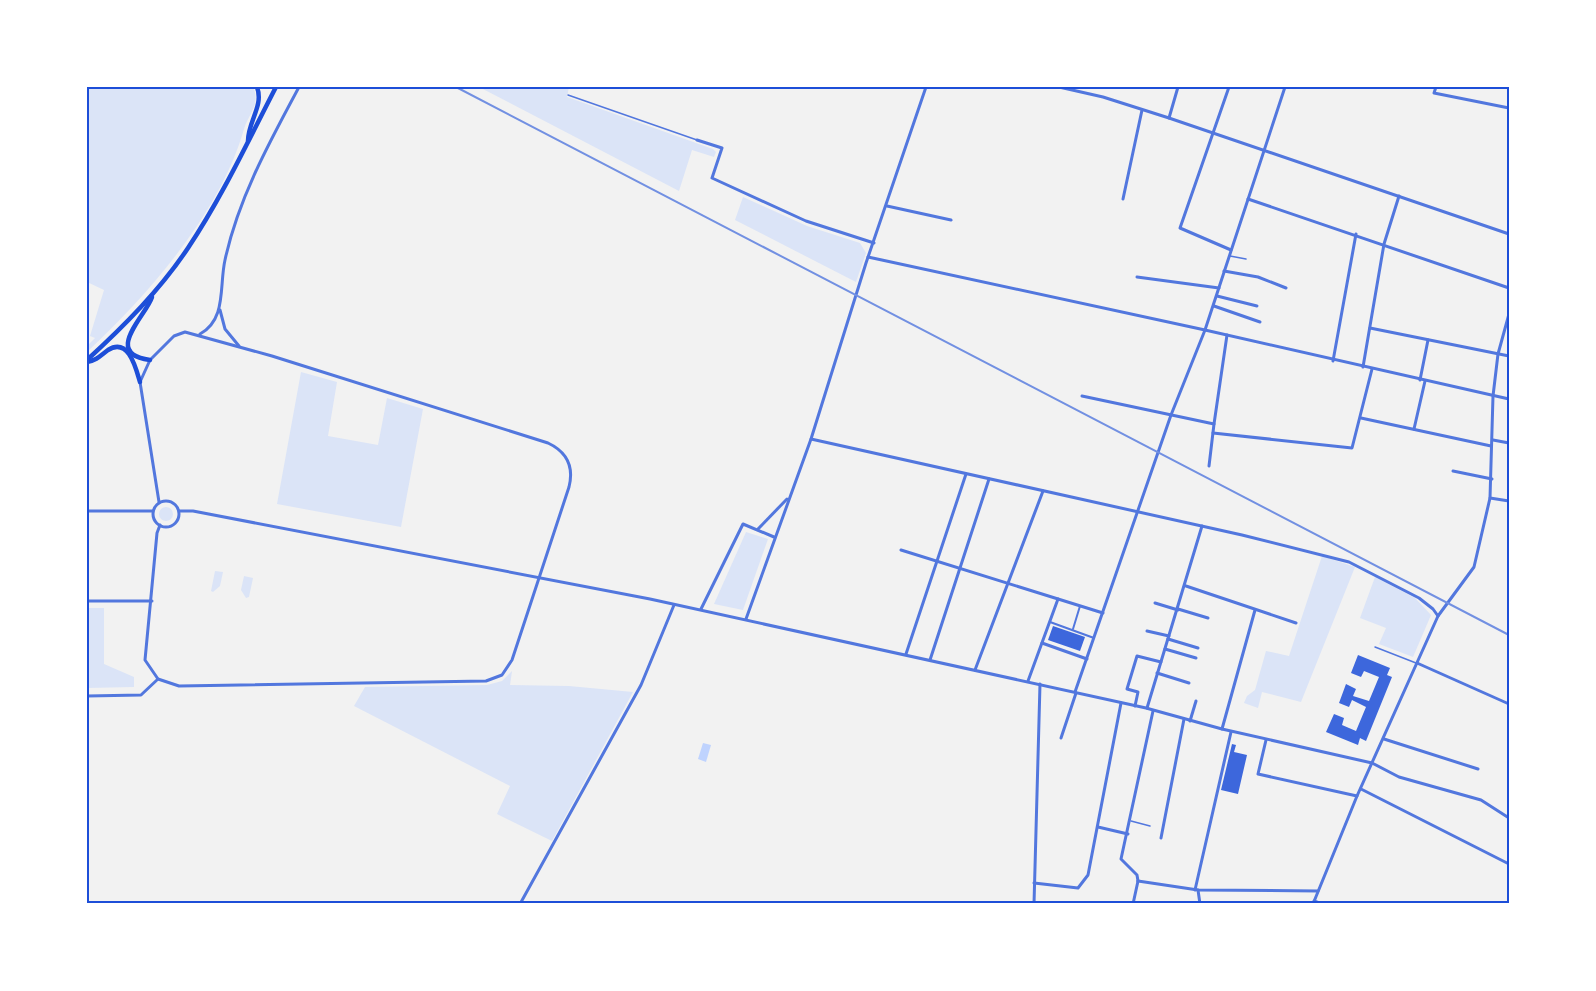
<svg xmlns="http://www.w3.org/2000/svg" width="1596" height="991" viewBox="0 0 1596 991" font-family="Manrope,sans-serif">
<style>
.green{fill:#dbe4f7}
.water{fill:#bfd3fe}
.building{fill:#3d67dc}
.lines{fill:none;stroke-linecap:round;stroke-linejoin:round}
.service{stroke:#5277de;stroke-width:1.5}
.pedestrian{stroke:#5277de;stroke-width:2}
.minor{stroke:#5277de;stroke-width:3}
.secondary{stroke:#1d4ed8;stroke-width:4.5}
.rail{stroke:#7290e2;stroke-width:2}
.neatline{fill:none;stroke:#1d4ed8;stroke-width:2}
</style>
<rect width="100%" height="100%" fill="#f2f2f2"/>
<g class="green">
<path d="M87 87H253C261 104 249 113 244 129 220 213 149 294 87 352V346L95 338 90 336 104 290 87 282Z"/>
<path d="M479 87H569L567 97 713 149 716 152 714 157 692 150 679 191Z"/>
<path d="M743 197 807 226 860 243 866 253 856 282 735 220Z"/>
<path d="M301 372 337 382 328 436 378 445 387 398 423 409 401 527 277 504Z"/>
<circle cx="166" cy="514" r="7"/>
<path d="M746 532 768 539 743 610 714 604Z"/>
<path d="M1322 556 1355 567 1301 702 1262 692 1258 708 1244 703 1247 696 1255 690 1266 651 1289 656Z"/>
<path d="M215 571 223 572 220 586 213 592 211 591Z"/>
<path d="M244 576 253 578 249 597 246 598 241 590Z"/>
<path d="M1375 577 1415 598 1431 615 1413 657 1379 644 1386 628 1360 618Z"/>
<path d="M87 608H104V664L134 677V687L87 688Z"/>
<path d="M512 671 510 685 569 686 633 692 552 841 497 814 510 786 354 706 365 687 487 685 502 681Z"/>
</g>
<path class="water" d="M703 743 711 745 706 762 698 759Z"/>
<g class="building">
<path d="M1053 626 1085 637 1080 651 1048 640Z"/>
<path d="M1358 655 1390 668 1387 675 1392 677 1366 741 1360 738 1358 745 1326 732 1334 714 1344 718 1342 725 1356 731 1366 707 1352 700 1349 707 1339 703 1346 684 1356 689 1353 696 1369 701 1379 677 1364 671 1361 677 1351 673Z"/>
<path d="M1232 744 1236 745 1234 752 1247 755 1238 794 1221 790Z"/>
</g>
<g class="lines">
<g class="service">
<path d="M568 95 697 140"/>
<path d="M1230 256 1246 259"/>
<path d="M1375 647 1416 663"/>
<path d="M1131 821 1150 826"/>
</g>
<g class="pedestrian">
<path d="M1050 622 1094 638"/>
<path d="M1073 629 1080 606"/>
</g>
<g class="minor">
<path d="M1059 87 1103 97 1169 118 1509 234"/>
<path d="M1229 87 1180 228 1231 250"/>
<path d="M1436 87 1434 93 1509 108"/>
<path d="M1169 118 1178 87"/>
<path d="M697 140 722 148 712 178 806 221 874 243"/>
<path d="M1123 199 1142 110"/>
<path d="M1248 199 1509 288"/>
<path d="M887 206 951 220"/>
<path d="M868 257 1205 330 1509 399"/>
<path d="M1224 271 1258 277 1286 288"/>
<path d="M1137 277 1219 288"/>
<path d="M1217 296 1257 306"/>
<path d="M1214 306 1260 322"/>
<path d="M220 310 225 329 239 346"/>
<path d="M1370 328 1509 356"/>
<path d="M200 334C227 319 219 286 225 260 238 199 270 141 299 87"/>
<path d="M1333 361 1356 234"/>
<path d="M1363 367 1384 244 1399 196"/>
<path d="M1420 380 1428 340"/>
<path d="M1082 396 1214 424 1209 466"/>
<path d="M1361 418 1491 446"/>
<path d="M1214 424 1227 335"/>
<path d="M1414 429 1425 381"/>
<path d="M1213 433 1352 448 1372 369"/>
<path d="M811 439 1242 535 1349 562 1419 598 1433 609 1438 616"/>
<path d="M1493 440 1509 443"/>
<path d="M1453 471 1492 479"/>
<path d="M1490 498 1509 501"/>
<circle cx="166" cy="514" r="13"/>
<path d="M159 502 140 382 150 360 174 336 185 332 272 356 548 443C567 452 574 467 569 487L512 660 502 675 486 681 179 686 158 679 145 660 157 533 160 525"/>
<path d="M87 511H153"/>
<path d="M179 511H193L650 599 1146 708 1222 729 1372 763 1399 777 1481 800 1509 818"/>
<path d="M758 529 787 499"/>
<path d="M901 550 1103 613"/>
<path d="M1186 586 1296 623"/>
<path d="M87 601H152"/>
<path d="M1155 603 1178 610"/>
<path d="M701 609 743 524 774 537"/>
<path d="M1178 609 1208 618"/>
<path d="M746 619 811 439 866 263 926 87"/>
<path d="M1147 631 1169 636"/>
<path d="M1168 639 1198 648"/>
<path d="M1042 643 1087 659"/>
<path d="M1165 649 1196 658"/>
<path d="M906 654 966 474"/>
<path d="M930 660 989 479"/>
<path d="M1417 663 1509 704"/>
<path d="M975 670 1043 491"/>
<path d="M1157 673 1189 683"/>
<path d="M1028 681 1058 599"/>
<path d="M1075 692 1171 415 1205 330 1285 87"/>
<path d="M87 696 141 695 158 679"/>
<path d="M1135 706 1138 692 1127 689 1137 656 1161 662"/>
<path d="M1147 708 1202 526"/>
<path d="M1190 721 1196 701"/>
<path d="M1222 729 1255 610"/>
<path d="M1061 738 1076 693"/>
<path d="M1384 739 1478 769"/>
<path d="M1266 740 1258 774 1357 796"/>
<path d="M1361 789 1509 864"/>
<path d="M1098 827 1128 834"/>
<path d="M1161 838 1184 719"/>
<path d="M1138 881 1137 875 1121 859 1153 711"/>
<path d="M1138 881 1198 890 1318 891"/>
<path d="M1034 883 1078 888 1088 875 1121 703"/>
<path d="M1195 890 1231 732"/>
<path d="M1198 890 1200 904"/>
<path d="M1314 901 1322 904"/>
<path d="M520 904 641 685 674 605"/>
<path d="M1034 904 1040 684"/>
<path d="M1133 904 1138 881"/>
<path d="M1313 904 1357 796 1438 616 1474 567 1490 498 1493 396 1498 354 1509 314"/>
</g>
<g class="secondary">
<path d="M248 141C248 121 264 106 257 87"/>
<path d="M87 360C124 326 160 290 188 248 222 197 248 141 276 87"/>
<path d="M150 360C102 354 146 316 152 297"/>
<path d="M87 362C97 360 100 356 108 350 129 337 136 369 140 382"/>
</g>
<path class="rail" d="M456 87 1509 635"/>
</g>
<rect width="1596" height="991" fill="none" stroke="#ffffff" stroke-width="177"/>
<rect x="88" y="88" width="1420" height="814" class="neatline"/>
</svg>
